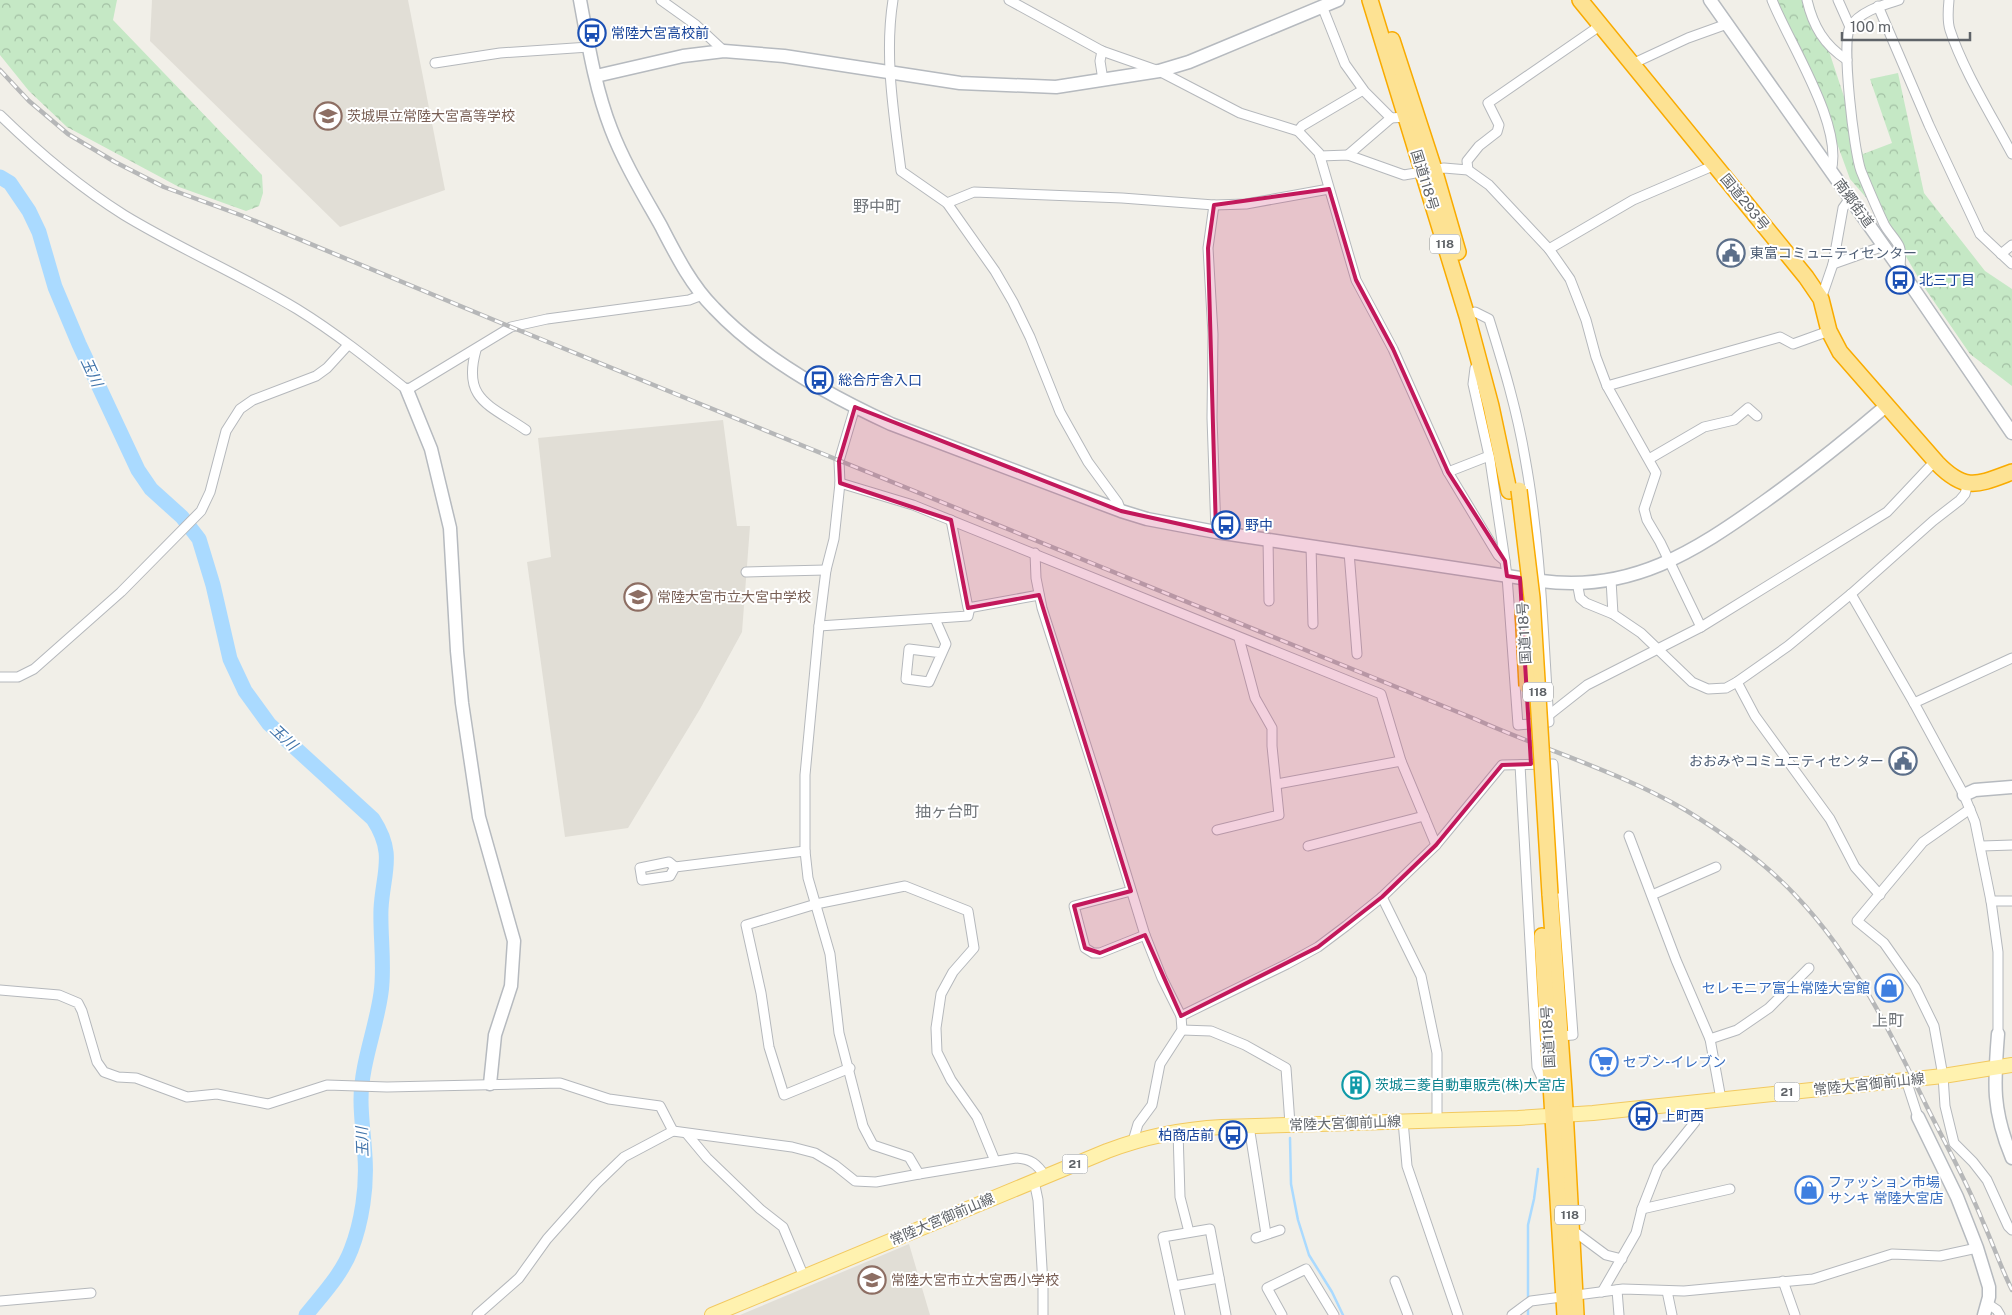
<svg xmlns="http://www.w3.org/2000/svg" width="2012" height="1315" viewBox="0 0 2012 1315" font-family="'Public Sans','Noto Sans JP',sans-serif">
<style>
.education{fill:#e1ded6}
.forest{fill:url(#forest-crowns)}
.lines{fill:none;stroke-linecap:round;stroke-linejoin:round}
.stream{stroke:#aadaff;stroke-width:2.5}
.river{stroke:#aadaff;stroke-width:15}
.street-casing{stroke:#b5b8bc;stroke-width:11}
.secondary-casing{stroke:#b6babf;stroke-width:15}
.primary-casing{stroke:#f2c960;stroke-width:16}
.highway-casing{stroke:#f9ab00;stroke-width:18}
.street{stroke:#fff;stroke-width:9}
.secondary{stroke:#fff;stroke-width:12}
.primary{stroke:#fff2af;stroke-width:14}
.highway{stroke:#fde293;stroke-width:15}
.rail-casing{stroke:#b6b7b8;stroke-width:4.5}
.rail{stroke:#fff;stroke-width:2.5;stroke-dasharray:8;stroke-linecap:butt}
.highway-bridge-casing{stroke:#f9ab00;stroke-width:18;stroke-linecap:butt}
.highway-bridge{stroke:#fde293;stroke-width:15}
.marked{fill:#c2185b;fill-opacity:0.2;stroke:#c2185b;stroke-width:4;stroke-linejoin:round}
.labels{text-anchor:middle;dominant-baseline:central;stroke-width:4;stroke-linejoin:round;paint-order:stroke}
.shield{fill:#fff;stroke:#8f9295;stroke-width:1}
.shield-label{font-size:12px;font-weight:bold;fill:#5f6368}
.transit-label{font-size:14px;fill:#164399;stroke:#fff;text-anchor:start}
.education-label{font-size:14px;fill:#785e54;stroke:#fff;text-anchor:start}
.street-label{font-size:14px;fill:#5f6368;stroke:#fff}
.service-label{font-size:14px;fill:#4e5e75;stroke:#fff;text-anchor:start}
.shop-label{font-size:14px;fill:#366cbe;stroke:#fff;text-anchor:start}
.culture-label{font-size:14px;fill:#0d838f;stroke:#fff;text-anchor:start}
.water-label{font-size:15px;font-style:italic;fill:#4174aa;stroke:#fff}
.quarter-label{font-size:16px;fill:#70757a;stroke:#fff}
</style>
<defs>
<pattern id="forest-crowns" width="20" height="18" patternUnits="userSpaceOnUse" patternTransform="scale(1.25)"><rect width="20" height="18" fill="#c5e8c5"/><path d="M2 6a3 3 0 1 1 6 0M12 15a3 3 0 1 1 6 0" fill="none" stroke="#a3c0a4"/></pattern>
</defs>
<rect width="100%" height="100%" fill="#f1efe8"/>
<g class="education">
<path d="M152 0H408L445 190 340 227 150 41Z"/>
<path d="M723 420 737 526H750L742 632 700 709 628 828 565 837 527 562 551 557 538 438Z"/>
<path d="M909 1244 930 1315H740Z"/>
</g>
<g class="forest">
<path d="M0 0H117L113 20 262 175 263 193 259 206 246 211 179 187 67 127 29 91 0 55Z"/>
<path d="M1776 0H1812L1863 154 1892 143 1870 79 1898 73 1924 193 1985 271 2012 289V386L1970 354 1922 284 1883 217 1850 179 1811 72Z"/>
</g>
<g class="lines">
<g class="stream">
<path d="M1290 1138 1291 1184 1298 1220 1309 1255 1332 1292 1343 1315"/>
<path d="M1528 1299V1225L1534 1199 1538 1169"/>
<path d="M1528 1307V1315"/>
</g>
<path class="river" d="M0 177 10 183 29 211 39 232 55 287 79 344 138 470 151 489 182 517 199 539 213 585 230 659 245 691 269 724 373 819C396 854 383 872 381 909 380 937 385 966 381 993 376 1029 361 1064 361 1100 361 1119 364 1138 365 1157 367 1187 362 1222 351 1250 342 1274 322 1295 306 1315"/>
<g class="street-casing">
<g id="street">
<path d="M661 0 696 25 724 51"/>
<path d="M893 0C884 56 894 115 901 171L947 203 995 271 1013 302 1030 337 1060 412 1088 462 1118 503 1121 511"/>
<path d="M1009 0 1102 51 1159 71 1240 113 1298 131 1319 153 1356 280 1393 349 1448 472 1498 555 1505 561 1507 576 1518 725 1549 722C1543 634 1541 545 1525 458 1517 410 1503 364 1489 319L1475 312"/>
<path d="M1772 0C1789 43 1844 126 1831 171"/>
<path d="M1807 0C1813 26 1824 45 1847 60"/>
<path d="M1838 0 1850 27"/>
<path d="M1899 0C1883 5 1860 11 1850 27 1841 43 1854 152 1861 171 1868 188 1876 207 1884 224 1888 232 1895 238 1899 246 1902 252 1900 262 1900 268"/>
<path d="M1949 0C1948 10 1947 21 1950 30 1963 70 1992 116 2012 154"/>
<path d="M1322 6 1345 64 1365 92 1391 118 1405 117"/>
<path d="M1878 6 1929 125 1980 234 2012 264"/>
<path d="M1102 51 1100 61 1103 80"/>
<path d="M435 63 500 53 589 47"/>
<path d="M1632 64 1688 38 1727 24"/>
<path d="M0 115C38 152 78 186 124 215 180 249 241 275 297 309 336 333 372 362 407 390L511 327 547 319 689 300 702 295"/>
<path d="M1298 131 1302 126 1363 90"/>
<path d="M1348 155 1391 118"/>
<path d="M1320 156 1348 155 1404 175 1444 168 1468 170 1489 185 1549 249 1570 279 1586 320 1596 357 1607 386 1656 473 1644 509 1647 520 1660 542 1701 627 1587 685 1549 715"/>
<path d="M1468 170 1467 161 1479 146 1497 132 1499 125 1488 103 1601 25"/>
<path d="M947 203 974 192 1122 198 1214 205 1246 204 1329 189"/>
<path d="M1214 205 1208 248 1213 334 1212 418 1216 532"/>
<path d="M1549 249 1633 200 1715 165"/>
<path d="M2001 254 2012 245"/>
<path d="M1833 264 1884 246"/>
<path d="M1821 299 1833 264 1843 208 1850 198"/>
<path d="M476 350C462 400 490 405 526 430"/>
<path d="M1480 365 1475 368 1473 384 1490 460 1505 561"/>
<path d="M1607 386 1780 337 1793 344 1829 331"/>
<path d="M855 407 839 461 840 483 834 539 826 570 819 626 805 775V851L808 878 830 954 839 1033 863 1126 873 1145 909 1157 919 1174"/>
<path d="M1649 459 1704 427 1734 420 1748 408 1757 416"/>
<path d="M1448 472 1489 456"/>
<path d="M840 483 913 505 1381 694 1401 761 1436 845"/>
<path d="M951 520 968 608 1039 595"/>
<path d="M1268 539 1269 601"/>
<path d="M1311 546 1313 624"/>
<path d="M1349 552 1357 654"/>
<path d="M1035 553 1036 578 1042 608 1102 795 1145 935 1162 978 1181 1016 1182 1030 1160 1064 1152 1105 1138 1124 1133 1141"/>
<path d="M746 572 826 570"/>
<path d="M1611 580 1613 614"/>
<path d="M1577 582 1580 598 1586 603 1613 614 1641 633 1692 682 1708 689 1726 688 1737 682 1788 646 1851 594 1933 521 1960 500 1965 494 1968 483"/>
<path d="M1851 594 1914 703 1964 795 1975 822 1991 901 1998 952V1034"/>
<path d="M935 619 946 644 929 682 906 679 909 649 942 653"/>
<path d="M819 626 968 616 970 607"/>
<path d="M1701 627 1887 512 1935 461"/>
<path d="M0 677H18L34 669 121 592 201 511 210 492 226 431 240 409 253 400 316 376 327 368 348 345"/>
<path d="M1737 682 1755 716 1830 819 1855 867 1880 895"/>
<path d="M1914 703 2012 658"/>
<path d="M1520 765 1537 1067 1541 1076 1550 1085"/>
<path d="M1277 784 1401 761"/>
<path d="M1970 809 1923 842 1857 921 1884 943 1915 987 1934 1026 1943 1076 1945 1106 1954 1143 1973 1162 1987 1180 2008 1226 2012 1230"/>
<path d="M1217 830 1279 815 1272 746V728L1255 698 1239 638"/>
<path d="M1629 836 1676 960 1710 1039 1721 1099"/>
<path d="M1308 846 1424 816"/>
<path d="M1982 846 2012 845"/>
<path d="M675 867 670 876 642 880 640 868 669 862 675 867 805 851"/>
<path d="M1131 891 1074 906 1085 948 1093 953H1100L1145 935"/>
<path d="M1652 895 1716 867"/>
<path d="M1382 897 1421 976 1437 1053V1120"/>
<path d="M1991 901H2012"/>
<path d="M0 990 59 995 78 1003 82 1011 97 1062 104 1072 118 1077 136 1078 187 1097 217 1094 268 1104 327 1085 387 1087 560 1083 609 1099 660 1106 673 1131"/>
<path d="M1181 1016 1287 964 1318 947 1346 926 1382 897 1436 845 1502 765 1553 764 1573 1035 1560 1036"/>
<path d="M1182 1030 1211 1031 1245 1045 1286 1068 1290 1124"/>
<path d="M1710 1039 1737 1030 1769 1008 1809 968"/>
<path d="M850 1068 784 1095 769 1047 761 993 746 925 816 904 905 886 968 911 974 948 953 972 941 994 936 1028 937 1052 951 1080 977 1117 995 1161"/>
<path d="M1906 1080 1918 1117"/>
<path d="M1403 1121 1407 1166 1458 1315"/>
<path d="M1249 1126 1266 1234"/>
<path d="M1178 1131 1180 1197 1189 1232"/>
<path d="M687 1134 707 1158 760 1209 783 1227 804 1277"/>
<path d="M1034 1181 1038 1200 1043 1285V1315"/>
<path d="M1642 1209 1730 1189"/>
<path d="M1571 1229 1606 1255 1622 1259"/>
<path d="M1256 1238 1280 1230"/>
<path d="M1395 1281 1408 1315"/>
<path d="M1783 1281 1795 1315"/>
<path d="M1174 1286 1219 1278"/>
<path d="M1617 1290 1619 1315"/>
<path d="M1667 1291 1672 1315"/>
<path d="M1602 1292 1636 1233 1642 1209 1658 1168 1695 1122V1102"/>
<path d="M0 1301 91 1293"/>
<path d="M1988 1304 1997 1310 2000 1315"/>
<path d="M477 1315 519 1278 547 1239 596 1184 624 1157 673 1131 792 1147 815 1153 835 1165 855 1181 876 1182 919 1174 1016 1158C1031 1159 1037 1164 1045 1176"/>
<path d="M1180 1315 1163 1237 1210 1229 1226 1315"/>
<path d="M1282 1315 1267 1288 1306 1269 1334 1315"/>
<path d="M1512 1315 1531 1301 1623 1289 1684 1291 1813 1279 1892 1254 1940 1256 1977 1248"/>
</g>
</g>
<g class="secondary-casing">
<g id="secondary">
<path d="M580 0C588 43 595 88 611 129 624 163 643 194 661 226 676 255 691 285 714 308 760 357 830 396 891 424L1121 511 1147 519 1216 532 1541 581C1631 593 1694 552 1764 502 1806 472 1846 440 1886 406"/>
<path d="M1710 0 1900 269 2012 433"/>
<path d="M596 76 683 56 724 51 784 56 960 83 1056 87 1159 71 1189 62 1338 0"/>
<path d="M407 390 431 449 450 528 457 651 462 703 479 817 514 941 511 986 495 1035 490 1084"/>
<path d="M1964 795 1975 790 2012 787"/>
<path d="M1998 1034C1994 1084 1992 1110 2012 1158"/>
<path d="M1918 1117 1957 1197 1977 1248 1989 1287V1297L1984 1315"/>
</g>
</g>
<g class="primary-casing">
<path id="primary" d="M712 1315 1107 1151C1144 1137 1181 1129 1222 1127L1518 1118 1593 1113 1943 1076 2012 1065"/>
</g>
<g class="highway-casing">
<g id="highway">
<path d="M1370 0 1467 316 1491 406 1509 491"/>
<path d="M1580 0 1806 277 1821 299 1829 331 1840 352 1937 463C1965 492 1977 485 2012 472"/>
<path d="M1392 40 1434 169 1458 252"/>
<path d="M1550 894 1564 1091 1576 1315"/>
<path d="M1542 936 1565 1315"/>
</g>
</g>
<use href="#street" class="street"/>
<use href="#secondary" class="secondary"/>
<use href="#primary" class="primary"/>
<use href="#highway" class="highway"/>
<g class="rail-casing">
<path id="rail" d="M0 70 29 101 68 134 115 162 164 187 243 216 511 327 1475 719C1544 750 1621 772 1687 811 1726 835 1766 863 1797 897 1854 957 1891 1033 1927 1107 1946 1145 1967 1182 1983 1222 1993 1244 2001 1268 2012 1290"/>
</g>
<use href="#rail" class="rail"/>
<g class="highway-bridge-casing">
<g id="highway-bridge">
<path d="M1519 490 1532 598 1550 894"/>
<path d="M1523 609 1527 686"/>
</g>
</g>
<use href="#highway-bridge" class="highway-bridge"/>
</g>
<path class="marked" d="M1329 189 1356 280 1393 349 1448 472 1505 561 1507 576 1520 578 1531 764 1502 765 1436 845 1382 897 1318 947 1181 1016 1145 935 1100 953 1085 948 1074 906 1131 891 1039 595 968 608 951 520 840 483 839 461 855 407 1121 511 1216 532 1208 248 1214 205Z"/>
<defs>
<g id="bus-ring" transform="scale(1.4375)"><circle r="9.5" fill="#fff" stroke="#1a4fb4" stroke-width="1.5"/><path d="M-5-6H5V4H4V6H2V4H-2V6H-4V4H-5ZM-3.5-4V0h7V-4ZM-3.5 1.2v1.5H-2V1.2ZM2 1.2v1.5H3.5V1.2Z" fill="#1a4fb4"/></g>
<g id="school-ring" transform="scale(1.4375)"><circle r="9.5" fill="#fff" stroke="#8d6e63" stroke-width="1.5"/><path d="M0-5L7-2L0 1L-7-2ZM-4 1L0 2.5L4 1V4Q0 6-4 4Z" fill="#8d6e63"/></g>
<g id="civic-ring" transform="scale(1.4375)"><circle r="9.5" fill="#fff" stroke="#5c6f8a" stroke-width="1.5"/><path d="M-.6-6.5H3V-4.5H.6V-3L4-1V1h2V6H-6V1h2V-1L-.6-3ZM-1.2 2.5V6h2.4V2.5Z" fill="#5c6f8a"/></g>
<g id="shop-ring" transform="scale(1.4375)"><circle r="9.5" fill="#fff" stroke="#3f7fe0" stroke-width="1.5"/><path d="M-5-2.5h2.3a2.7 3.5 0 0 1 5.4 0H5L5.5 6h-11ZM-1.5-2.5h3a1.5 2.3 0 0 0-3 0Z" fill="#3f7fe0"/></g>
<g id="supermarket-ring" transform="scale(1.4375)"><circle r="9.5" fill="#fff" stroke="#3f7fe0" stroke-width="1.5"/><path d="M-6-5.5h2.5l.6 2H6L4.5 2H-2.5L-4.4-4H-6ZM-1.5 3.2a1.3 1.3 0 1 0 .1 0ZM3 3.2a1.3 1.3 0 1 0 .1 0Z" fill="#3f7fe0"/></g>
<g id="building-ring" transform="scale(1.4375)"><circle r="9.5" fill="#fff" stroke="#0f9aa8" stroke-width="1.5"/><path d="M-4-6H4V6H1V3H-1V6H-4ZM-2.5-4.3h1.7v1.8h-1.7ZM.8-4.3h1.7v1.8H.8ZM-2.5-1h1.7V.8h-1.7ZM.8-1h1.7V.8H.8Z" fill="#0f9aa8"/></g>
</defs>
<g fill-rule="evenodd">
<use href="#bus-ring" x="592" y="33"/>
<use href="#school-ring" x="328" y="116"/>
<use href="#civic-ring" x="1731" y="253"/>
<use href="#bus-ring" x="1900" y="280"/>
<use href="#bus-ring" x="819" y="380"/>
<use href="#bus-ring" x="1226" y="525"/>
<use href="#school-ring" x="638" y="597"/>
<use href="#civic-ring" x="1903" y="761"/>
<use href="#shop-ring" x="1889" y="988"/>
<use href="#supermarket-ring" x="1604" y="1062"/>
<use href="#building-ring" x="1356" y="1085"/>
<use href="#bus-ring" x="1643" y="1116"/>
<use href="#bus-ring" x="1233" y="1135"/>
<use href="#shop-ring" x="1809" y="1190"/>
<use href="#school-ring" x="872" y="1280"/>
</g>
<g class="labels">
<g class="shield">
<rect x="1430" y="234.5" width="30" height="19" rx="4"/>
<rect x="1523" y="682.5" width="30" height="19" rx="4"/>
<rect x="1774.5" y="1082.5" width="25" height="19" rx="4"/>
<rect x="1062.5" y="1154.5" width="25" height="19" rx="4"/>
<rect x="1555" y="1205.5" width="30" height="19" rx="4"/>
</g>
<g class="shield-label">
<text x="1445" y="244">118</text>
<text x="1538" y="692">118</text>
<text x="1787" y="1092">21</text>
<text x="1075" y="1164">21</text>
<text x="1570" y="1215">118</text>
</g>
<g class="transit-label">
<text x="611" y="33">常陸大宮高校前</text>
<text x="1919" y="280">北三丁目</text>
<text x="838" y="380">総合庁舎入口</text>
<text x="1245" y="525">野中</text>
<text x="1662" y="1116">上町西</text>
<text x="1214" y="1135" text-anchor="end">柏商店前</text>
</g>
<g class="education-label">
<text x="347" y="116">茨城県立常陸大宮高等学校</text>
<text x="657" y="597">常陸大宮市立大宮中学校</text>
<text x="891" y="1280">常陸大宮市立大宮西小学校</text>
</g>
<g class="street-label">
<text transform="translate(1425 180) rotate(73)">国道118号</text>
<text transform="translate(1745 202) rotate(51)">国道293号</text>
<text transform="translate(1854 203) rotate(54)">南郷街道</text>
<text transform="translate(1524 633) rotate(-93)">国道118号</text>
<text transform="translate(1548 1037) rotate(-93)">国道118号</text>
<text transform="translate(1869 1084) rotate(-6)">常陸大宮御前山線</text>
<text transform="translate(1345 1123) rotate(-2)">常陸大宮御前山線</text>
<text transform="translate(942 1219) rotate(-23)">常陸大宮御前山線</text>
</g>
<g class="service-label">
<text x="1750" y="253">東富コミュニティセンター</text>
<text x="1884" y="761" text-anchor="end">おおみやコミュニティセンター</text>
</g>
<g class="shop-label">
<text x="1870" y="988" text-anchor="end">セレモニア富士常陸大宮館</text>
<text x="1623" y="1062">セブン-イレブン</text>
<text x="1828" y="1182">ファッション市場<tspan x="1828" dy="16">サンキ 常陸大宮店</tspan></text>
</g>
<g class="culture-label">
<text x="1375" y="1085">茨城三菱自動車販売(株)大宮店</text>
</g>
<g class="water-label">
<text transform="translate(92 372) rotate(65)">玉川</text>
<text transform="translate(284 737) rotate(43)">玉川</text>
<text transform="translate(362 1142) rotate(-92)">玉川</text>
</g>
<g class="quarter-label">
<text x="877" y="206">野中町</text>
<text x="947" y="811">抽ヶ台町</text>
<text x="1888" y="1020">上町</text>
</g>
</g>
<path d="M1842 32v8h128v-8" fill="none" stroke="#5f6368" stroke-width="2.5"/>
<text x="1850" y="32" font-size="15" fill="#5f6368" stroke="#ffffff" stroke-width="4" paint-order="stroke">100 m</text>
</svg>
